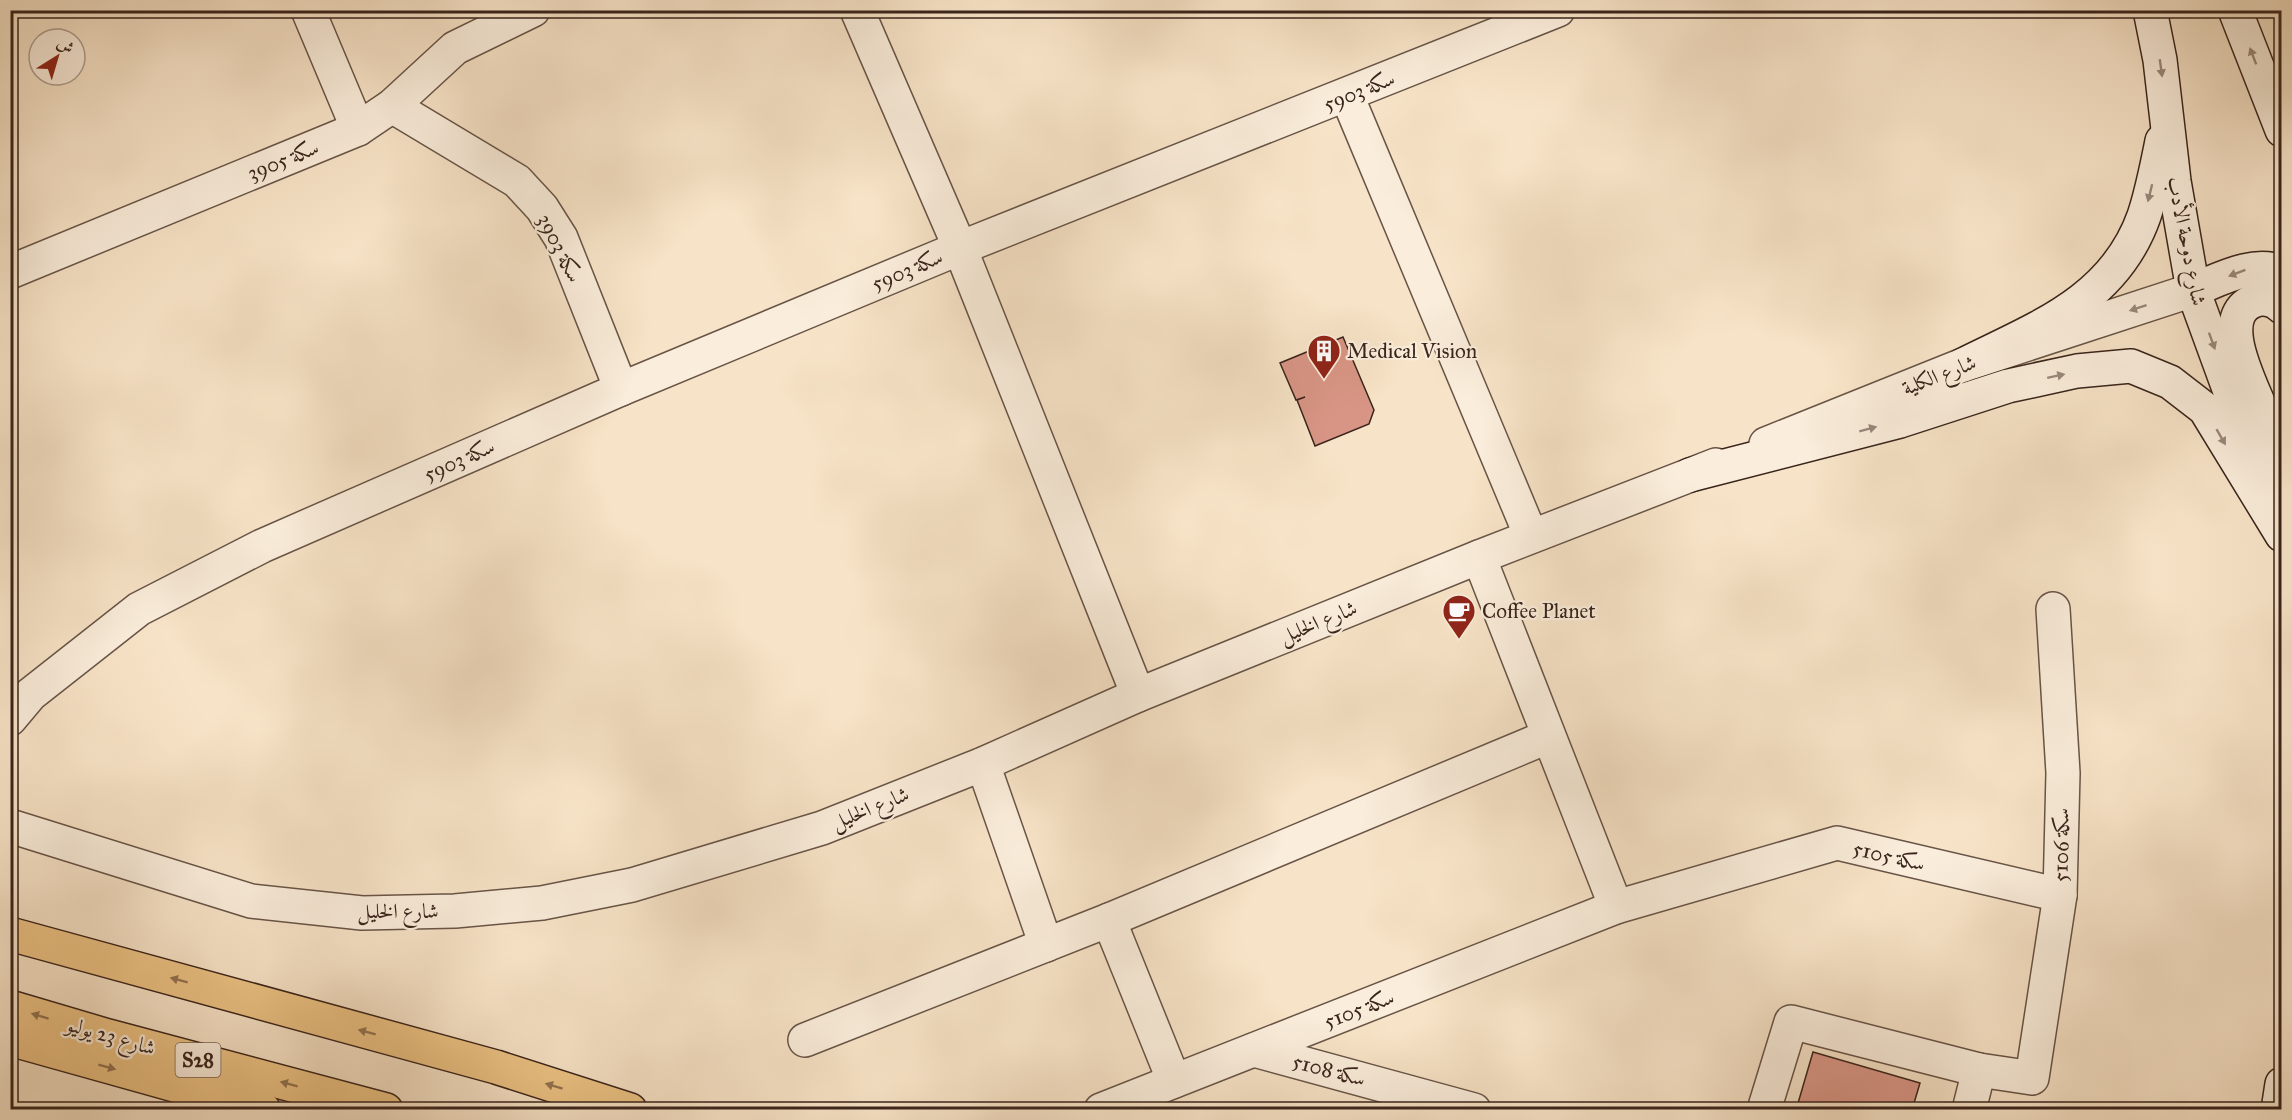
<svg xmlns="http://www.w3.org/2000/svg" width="2292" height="1120" viewBox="0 0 2292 1120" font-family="'IM FELL Great Primer',Amiri,serif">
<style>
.building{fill:#d89585;stroke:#39241c;stroke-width:1.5}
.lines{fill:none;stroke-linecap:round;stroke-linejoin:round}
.minor-casing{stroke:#685447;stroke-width:36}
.tertiary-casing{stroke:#685447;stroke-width:36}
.secondary-casing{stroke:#39241c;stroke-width:36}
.primary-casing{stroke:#39241c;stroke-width:36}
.minor{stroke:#faeddb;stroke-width:33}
.tertiary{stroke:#faeddb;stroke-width:33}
.secondary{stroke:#faeddb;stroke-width:33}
.primary{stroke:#ecc284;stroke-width:33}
.oneway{fill:#9a887c}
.oneway2{fill:#927350}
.labels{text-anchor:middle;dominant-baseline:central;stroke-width:4.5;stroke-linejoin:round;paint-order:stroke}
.shield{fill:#faeddb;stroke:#736055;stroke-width:1.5}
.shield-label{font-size:20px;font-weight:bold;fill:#39241c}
.street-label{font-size:21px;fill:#39241c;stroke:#faeddb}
.poi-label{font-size:21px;fill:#39241c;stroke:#faeddb;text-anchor:start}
</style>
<rect width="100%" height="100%" fill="#f7e3c7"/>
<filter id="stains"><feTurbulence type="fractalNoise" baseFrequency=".00333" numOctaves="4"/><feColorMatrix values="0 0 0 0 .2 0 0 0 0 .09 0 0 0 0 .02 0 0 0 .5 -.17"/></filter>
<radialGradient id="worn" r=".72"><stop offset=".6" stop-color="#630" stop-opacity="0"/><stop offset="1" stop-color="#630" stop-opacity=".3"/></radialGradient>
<g class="building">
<path d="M1343 337 1374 410 1369 424 1315 446 1297 400 1305 397 1296 400 1280 363Z"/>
<path d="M1813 1052 1920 1083 1912 1110H1796Z"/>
</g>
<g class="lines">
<g class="minor-casing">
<g id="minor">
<path d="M308 10 358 129"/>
<path d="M857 10 960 248 1138 695"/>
<path d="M1347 96 1531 536"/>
<path d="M392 106 517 181 542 208 561 238 621 389"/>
<path d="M10 272 358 129 392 106 455 48 533 10"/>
<path d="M1479 557 1616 907"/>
<path d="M10 719 31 694 139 609 262 546 621 389 960 248 1558 10"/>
<path d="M983 764 1046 945"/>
<path d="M1109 920 1174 1081"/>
<path d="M805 1040 1109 920 1547 737"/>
<path d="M1254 1050 1474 1110"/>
<path d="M1101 1110 1616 907 1837 843 2060 895"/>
<path d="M1764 1110 1791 1022 1979 1070 2032 1078 2060 895 2063 773 2053 609"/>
<path d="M1969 1110 1979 1070"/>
</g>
</g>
<g class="tertiary-casing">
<g id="tertiary">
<path d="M1766 444 1963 365 2193 290"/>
<path d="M10 826 251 901 362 913 455 911 542 903 632 885 822 828 983 764 1138 695 1479 557 1716 465"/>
</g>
</g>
<g class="secondary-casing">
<g id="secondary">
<path d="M2150 10 2160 60 2174 181 2193 290 2259 471"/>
<path d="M2235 10 2282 130"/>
<path d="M2193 290C2221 279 2252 261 2282 272"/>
<path d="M2282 307C2275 300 2266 297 2256 300 2212 314 2252 385 2262 412 2270 432 2279 457 2282 479"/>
<path d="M1963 365C2037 328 2114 301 2144 216 2152 192 2157 166 2162 141"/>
<path d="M1690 475 1900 421 2008 386 2077 371 2131 366 2170 382 2205 409 2282 535"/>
<path d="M2278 1110 2282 1084"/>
</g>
</g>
<g class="primary-casing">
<g id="primary">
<path d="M10 934 496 1067 630 1110"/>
<path d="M10 1007 108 1036 386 1110"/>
<path d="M10 1039 264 1110"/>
</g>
</g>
<use href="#minor" class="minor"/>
<use href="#tertiary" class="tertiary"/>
<use href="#secondary" class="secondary"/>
<use href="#primary" class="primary"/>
</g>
<defs><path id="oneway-solid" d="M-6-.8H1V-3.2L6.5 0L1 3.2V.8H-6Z" transform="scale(1.5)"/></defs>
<g class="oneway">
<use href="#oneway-solid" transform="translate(2253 56) rotate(-111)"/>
<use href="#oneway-solid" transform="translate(2161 68) rotate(82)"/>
<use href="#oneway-solid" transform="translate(2150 193) rotate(104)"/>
<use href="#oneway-solid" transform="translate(2237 273) rotate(159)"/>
<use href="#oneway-solid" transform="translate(2138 308) rotate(162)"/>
<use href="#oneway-solid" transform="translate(2212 341) rotate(70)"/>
<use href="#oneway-solid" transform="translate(2056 376) rotate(-12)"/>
<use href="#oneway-solid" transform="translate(1868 429) rotate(-15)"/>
<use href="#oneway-solid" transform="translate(2221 437) rotate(60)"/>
</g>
<g class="oneway2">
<use href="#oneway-solid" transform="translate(179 980) rotate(-165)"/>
<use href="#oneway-solid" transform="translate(40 1016) rotate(-163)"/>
<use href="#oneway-solid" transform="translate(367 1032) rotate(-165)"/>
<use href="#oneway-solid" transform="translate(107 1067) rotate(15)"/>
<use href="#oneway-solid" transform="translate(289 1084) rotate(-165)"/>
<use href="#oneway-solid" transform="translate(554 1086) rotate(-163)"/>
</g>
<defs>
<g id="building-pin" transform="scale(1.725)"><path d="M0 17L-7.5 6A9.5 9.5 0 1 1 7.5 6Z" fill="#8f2418" stroke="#faeddb"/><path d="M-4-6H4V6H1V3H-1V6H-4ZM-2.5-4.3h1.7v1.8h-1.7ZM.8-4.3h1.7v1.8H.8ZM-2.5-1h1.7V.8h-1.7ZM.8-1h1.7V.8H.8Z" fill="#fff"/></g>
<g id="cafe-pin" transform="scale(1.725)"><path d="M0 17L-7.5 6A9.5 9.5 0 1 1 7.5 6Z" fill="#8f2418" stroke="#faeddb"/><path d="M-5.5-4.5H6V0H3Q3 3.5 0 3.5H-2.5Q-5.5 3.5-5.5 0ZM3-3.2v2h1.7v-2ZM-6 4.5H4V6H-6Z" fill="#fff"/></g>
</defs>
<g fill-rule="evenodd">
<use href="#building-pin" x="1324" y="351"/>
<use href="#cafe-pin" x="1459" y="611"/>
</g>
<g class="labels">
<rect class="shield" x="175.5" y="1043" width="45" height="34" rx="4.5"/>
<g class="shield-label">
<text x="198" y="1060">S28</text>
</g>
<g class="street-label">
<text transform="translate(1359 91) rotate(-22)">سكة 5903</text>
<text transform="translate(283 160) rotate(-22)">سكة 3905</text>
<text transform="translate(2187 241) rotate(79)">شارع دوحة الأدب</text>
<text transform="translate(560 248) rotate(63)">سكة 3903</text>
<text transform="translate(907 270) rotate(-23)">سكة 5903</text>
<text transform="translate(1939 375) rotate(-21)">شارع الكلية</text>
<text transform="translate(459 460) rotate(-24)">سكة 5903</text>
<text transform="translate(1318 622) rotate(-22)">شارع الخليل</text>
<text transform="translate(870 808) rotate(-22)">شارع الخليل</text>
<text transform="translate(2061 845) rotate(-89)">سكة 5106</text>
<text transform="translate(1889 856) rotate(13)">سكة 5105</text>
<text x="398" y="911">شارع الخليل</text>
<text transform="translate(1359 1009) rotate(-21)">سكة 5105</text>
<text transform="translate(111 1036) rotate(16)">شارع 23 يوليو</text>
<text transform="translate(1329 1070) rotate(15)">سكة 5108</text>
</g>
<g class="poi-label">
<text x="1347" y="351">Medical Vision</text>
<text x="1482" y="611">Coffee Planet</text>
</g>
</g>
<rect width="2292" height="1120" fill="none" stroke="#f7e3c7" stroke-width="36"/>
<rect x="12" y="12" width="2268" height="1096" fill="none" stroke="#39241c" stroke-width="3"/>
<rect x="18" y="18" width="2256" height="1084" fill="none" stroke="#39241c" stroke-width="1.5"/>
<g transform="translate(57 57) rotate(37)"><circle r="28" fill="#faeddb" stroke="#ad9d8f" stroke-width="1.5"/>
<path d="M0-4.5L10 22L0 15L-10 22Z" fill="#8f2418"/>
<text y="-9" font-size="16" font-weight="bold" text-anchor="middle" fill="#39241c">ش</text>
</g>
<rect width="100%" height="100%" filter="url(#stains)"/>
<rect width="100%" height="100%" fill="url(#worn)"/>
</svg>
